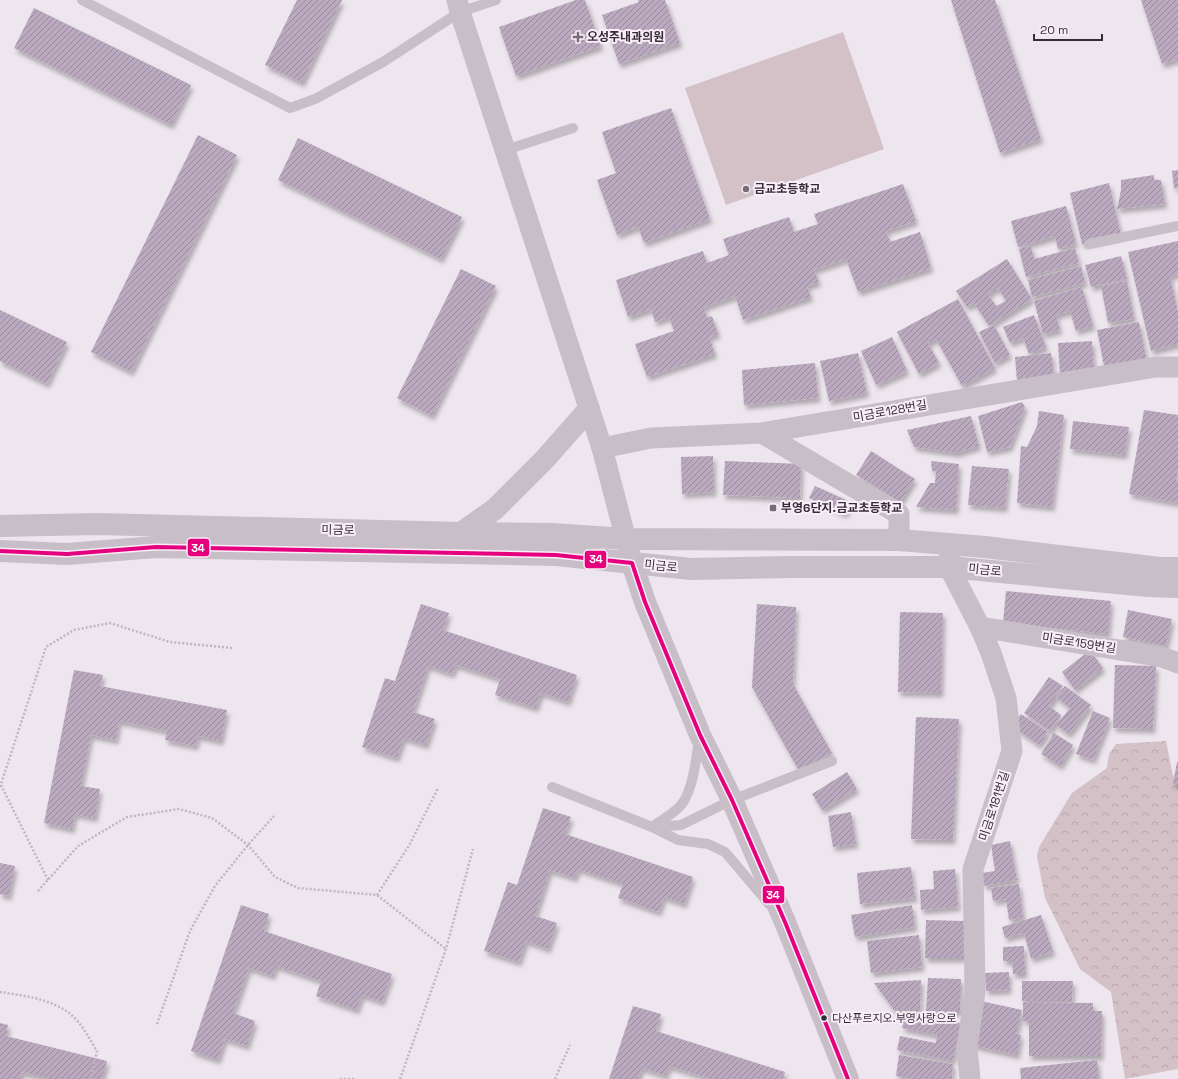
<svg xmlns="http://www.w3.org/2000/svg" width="1178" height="1079" viewBox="0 0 1178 1079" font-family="'Space Grotesk','Noto Sans KR',sans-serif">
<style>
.forest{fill:url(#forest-crowns)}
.pitch{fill:#d4c1c7}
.building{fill:url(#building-hatch);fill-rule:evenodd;filter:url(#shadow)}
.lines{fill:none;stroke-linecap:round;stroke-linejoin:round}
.path{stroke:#bfb6c0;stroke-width:2.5;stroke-dasharray:2 2;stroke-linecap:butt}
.service{stroke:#c7bec7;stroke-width:10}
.minor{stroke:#c7bec7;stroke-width:21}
.tertiary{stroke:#c7bec7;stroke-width:22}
.bus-1-casing{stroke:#f9eef8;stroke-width:7}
.bus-1{stroke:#e5007d;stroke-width:4}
.poi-dot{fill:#766d78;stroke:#f9eef8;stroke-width:1.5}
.bus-dot{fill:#362c38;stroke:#f9eef8;stroke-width:1.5}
.labels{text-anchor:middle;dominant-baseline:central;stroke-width:4;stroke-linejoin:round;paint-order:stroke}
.bus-label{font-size:11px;fill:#362c38;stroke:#f9eef8;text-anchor:start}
.poi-label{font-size:12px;font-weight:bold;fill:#362c38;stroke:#f9eef8;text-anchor:start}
.street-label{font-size:12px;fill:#362c38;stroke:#f9eef8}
.line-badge{stroke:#f9eef8;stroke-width:1.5}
.badge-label{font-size:11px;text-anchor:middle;font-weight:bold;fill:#fff}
</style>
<defs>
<pattern id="forest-crowns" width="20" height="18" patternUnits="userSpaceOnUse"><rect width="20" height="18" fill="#d4c1c7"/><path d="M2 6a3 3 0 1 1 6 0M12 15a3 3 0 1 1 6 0" fill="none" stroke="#b7a6ac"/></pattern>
<pattern id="building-hatch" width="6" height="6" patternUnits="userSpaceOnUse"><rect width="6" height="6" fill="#bba9bf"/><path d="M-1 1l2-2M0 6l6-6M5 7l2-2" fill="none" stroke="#998a9c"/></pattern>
<filter id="shadow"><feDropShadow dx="2.5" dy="4.5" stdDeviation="2" flood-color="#0004"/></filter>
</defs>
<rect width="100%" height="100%" fill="#eee6ee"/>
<path class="forest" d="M1166 741 1173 776 1178 778V1069L1125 1079 1111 992 1080 969 1045 898 1037 856 1039 847 1072 793 1107 768 1109 754 1116 744Z"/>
<path class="pitch" d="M843 32 884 149 726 205 685 88Z"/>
<g class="building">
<path d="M297 0H342L302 83 265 65Z"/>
<path d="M576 0H585L601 46 516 76 499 27Z"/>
<path d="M638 0H665L680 43 619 64 602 15 639 2Z"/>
<path d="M951 0H995L1041 139 1000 153Z"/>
<path d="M1141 0H1178V59L1162 64Z"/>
<path d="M34 8 191 85 171 125 14 48Z"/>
<path d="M671 108 710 219 644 243 638 227 617 235 597 180 616 173 602 132Z"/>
<path d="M198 135 237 155 131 372 91 352Z"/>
<path d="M298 138 462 217 441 259 278 180Z"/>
<path d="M1178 170V187L1174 188 1172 171Z"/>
<path d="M1154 175V180H1161L1165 204 1117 209 1121 190V180Z"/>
<path d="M1109 183 1121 235 1082 244 1070 193Z"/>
<path d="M903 184 916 221 886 231 890 242 920 232 931 268 858 292 846 259 814 270 819 282 807 286 811 297 743 320 735 296 704 307 707 318 712 316 718 334 709 337 715 354 647 377 635 344 674 331 669 317 655 322 651 309 628 317 616 280 703 251 707 263 729 255 723 239 789 217 794 232 818 224 814 214Z"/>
<path d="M1066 206 1076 244 1058 249 1055 236 1018 247 1011 221Z"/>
<path d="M1178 241V274L1170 276 1178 312V344L1151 351 1128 252Z"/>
<path d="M1031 246 1034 259 1075 248 1079 263 1026 277 1019 249Z"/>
<path d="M1121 256 1127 279 1091 287 1085 265Z"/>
<path d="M1007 259 1032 299 989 326 974 303 967 307 956 291ZM998 288 1006 301 996 306 988 294Z"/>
<path d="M1081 266 1085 283 1032 297 1028 280Z"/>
<path d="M461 269 496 286 432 416 397 398Z"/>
<path d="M1127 281 1134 319 1108 323 1101 286Z"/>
<path d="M1082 287 1093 326 1076 331 1070 311 1056 315 1060 330 1043 334 1034 301Z"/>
<path d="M958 299 995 368 962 386 936 339 928 343 939 363 919 374 897 332Z"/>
<path d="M0 310 67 342 47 384 0 361Z"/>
<path d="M1034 315 1046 347 1029 354 1023 338 1010 343 1003 327Z"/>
<path d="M1139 322 1147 362 1105 371 1097 330Z"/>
<path d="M994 325 1010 355 995 363 979 332Z"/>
<path d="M892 337 907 371 876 385 861 351Z"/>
<path d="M1092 341 1094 372 1060 374 1058 343Z"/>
<path d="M858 353 867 393 829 401 820 361Z"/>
<path d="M1051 353 1054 376 1017 381 1015 357Z"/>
<path d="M815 363 818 398 744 405 742 370Z"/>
<path d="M1022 402 1025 407 1010 447 987 452 978 416Z"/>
<path d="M1144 410 1178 415V469L1176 481H1178V503L1129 494Z"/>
<path d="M1039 411 1064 415 1052 507 1017 503 1021 446 1027 447 1037 426Z"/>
<path d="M971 416 979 446 956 453 914 447 907 430Z"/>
<path d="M1073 421 1129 427 1125 455 1070 449Z"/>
<path d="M871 451 915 479 900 502 856 475Z"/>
<path d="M713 456 714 492 682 494 681 457Z"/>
<path d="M725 461 801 464 800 498 723 495Z"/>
<path d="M931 461 959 464 956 510 916 507 930 483H935L936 471H932Z"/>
<path d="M972 466 1009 469 1005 508 968 505Z"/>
<path d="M815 486 851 502 845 514 809 498Z"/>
<path d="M1006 591 1111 601 1108 634 1003 623Z"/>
<path d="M421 604 449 613 443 630 577 675 568 702 541 693 536 708 495 695 500 679 456 665 452 674 428 666 413 712 435 719 426 745 404 738 397 758 362 747 385 678 395 681Z"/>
<path d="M757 604 796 607 793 684 832 753 799 771 752 687Z"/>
<path d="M1128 610 1172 619 1166 646 1123 637Z"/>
<path d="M900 612 943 613 941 693 898 692Z"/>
<path d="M1090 650 1103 668 1075 690 1062 672Z"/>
<path d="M1115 665 1156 666 1153 729 1113 728Z"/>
<path d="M74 670 103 675 100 686 227 710 221 741 198 736 196 746 165 740 167 731 119 721 116 740 91 735 81 786 100 789 95 818 75 814 72 829 44 823Z"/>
<path d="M1049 677 1063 686 1049 706 1061 715 1050 731 1024 713Z"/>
<path d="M1065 686 1091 705 1069 734 1056 725 1070 708 1056 697Z"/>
<path d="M1093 711 1110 718 1093 760 1076 754Z"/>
<path d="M1021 714 1048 732 1039 745 1012 726Z"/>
<path d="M916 717 959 719 953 840 911 839Z"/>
<path d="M1054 733 1073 745 1060 766 1041 754Z"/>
<path d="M1177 762H1178V785L1173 784Z"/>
<path d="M847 772 857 789 822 810 812 794Z"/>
<path d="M543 808 571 817 565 834 693 877 684 904 664 897 659 912 618 898 623 884 578 869 575 878 550 870 535 916 557 923 548 949 526 941 519 962 484 951 508 882 517 885Z"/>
<path d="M851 812 856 844 833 847 828 816Z"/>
<path d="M1010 841 1017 880 984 886 982 873 995 871 991 845Z"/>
<path d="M0 863 15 866 9 896 0 894Z"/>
<path d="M911 867 915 898 860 904 857 873Z"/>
<path d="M955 869 958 907 921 910 920 890 934 889 933 871Z"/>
<path d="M1019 884 1023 918 1009 920 1006 899 993 901 991 888Z"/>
<path d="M241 905 269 914 264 931 392 974 382 1002 362 995 357 1010 316 996 321 981 276 966 273 976 249 968 233 1013 255 1021 247 1046 225 1039 218 1060 191 1051Z"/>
<path d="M912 905 915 927 855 937 851 915Z"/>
<path d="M1041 915 1053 952 1031 959 1024 933 1005 938 1002 927Z"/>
<path d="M926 920 965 921 964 958H925Z"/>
<path d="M919 935 922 967 871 973 867 941Z"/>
<path d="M1024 946 1025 974H1013L1012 961H1003V947Z"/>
<path d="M1009 972V990L986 991 985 973Z"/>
<path d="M928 978 961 979 960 1012 926 1011Z"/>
<path d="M921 980 920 1010H894L874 983Z"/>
<path d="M1022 981H1073L1072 1001H1022Z"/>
<path d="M981 1001 1022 1010 1016 1034 1021 1035 1017 1055 972 1045Z"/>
<path d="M1023 1002 1093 1003V1011H1102L1101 1056H1029V1021H1023Z"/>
<path d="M633 1006 661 1014 656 1031 785 1072 783 1079H711L669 1066 666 1076 642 1068 638 1079H609Z"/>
<path d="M905 1012 961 1023 953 1061 897 1050 900 1036 936 1043 937 1035 902 1028Z"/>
<path d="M0 1023 8 1025 6 1036 107 1061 102 1079H50L22 1072 20 1079H0Z"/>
<path d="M899 1055 953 1064 952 1079H911L896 1076Z"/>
<path d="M1097 1060 1099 1079H1021L1020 1068Z"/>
</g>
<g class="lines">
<g class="path">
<path d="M1 785 48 880"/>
<path d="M0 787 46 647 74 630 110 623 170 642 233 648"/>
<path d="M38 891 78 846 127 817 179 809 212 818 248 845 275 877 298 888 377 895 446 949"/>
<path d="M377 895 410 844 438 788"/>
<path d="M0 992C26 996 62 1000 79 1023 86 1031 91 1042 97 1051L91 1079"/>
<path d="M157 1024 190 931 215 886 248 845 274 816"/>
<path d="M340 1079H354"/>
<path d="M400 1079 446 949 473 849"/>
<path d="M555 1079 570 1045"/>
</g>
<g class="service">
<path d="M82 0 290 108 315 99 383 62 460 12 496 0"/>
<path d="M506 150 573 128"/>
<path d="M1089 244 1178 226"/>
<path d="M699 740C696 759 694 782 685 799 679 811 663 819 652 827L678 840 708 844 725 852 769 904"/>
<path d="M552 787 652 827 681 825 732 800 832 761"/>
</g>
<g class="minor">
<path d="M457 0 460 12 602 448 630 555"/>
<path d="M762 433 899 514V540"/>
<path d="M602 448 651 438 762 433 1156 367H1178"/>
<path d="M950 551 949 567 980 627 991 653 1006 698 1012 751 973 869 975 992 967 1048 970 1079"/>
<path d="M980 627 1162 657 1178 663"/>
</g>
<g class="tertiary">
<path d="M0 526 98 524 461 533 552 534 626 539 899 540 985 547 1160 568H1178"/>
<path d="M461 533 495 509 545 459 589 409"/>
<path d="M0 551 67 554 156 547 556 555 691 569 792 567H949L1148 586 1178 587"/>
<path d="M632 563 645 602 700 735 732 800 785 922 848 1079"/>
</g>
<g class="bus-1-casing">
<path id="bus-1" d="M0 551 67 554 156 547 556 555 632 563 645 602 700 735 732 800 785 922 848 1079"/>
</g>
<use href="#bus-1" class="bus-1"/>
</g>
<g class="poi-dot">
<path d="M576 31h4v4h4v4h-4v4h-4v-4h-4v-4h4z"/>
<circle cx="746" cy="189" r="4"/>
<rect x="769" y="504" width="8" height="8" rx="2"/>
</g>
<circle class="bus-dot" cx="824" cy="1018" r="3.5"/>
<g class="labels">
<g class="bus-label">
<text x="832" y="1018">다산푸르지오.부영사랑으로</text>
</g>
<g class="poi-label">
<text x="587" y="37">오성주내과의원</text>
<text x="754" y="189">금교초등학교</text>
<text x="781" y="508">부영6단지.금교초등학교</text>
</g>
<g class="street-label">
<text transform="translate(890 411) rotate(-10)">미금로128번길</text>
<text transform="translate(338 530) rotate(1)">미금로</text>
<text transform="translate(661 566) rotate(6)">미금로</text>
<text transform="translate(985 570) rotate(6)">미금로</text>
<text transform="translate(1079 643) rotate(9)">미금로159번길</text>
<text transform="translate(994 806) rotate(-72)">미금로181번길</text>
</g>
</g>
<g class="line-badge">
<rect x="187" y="538" width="23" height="19" rx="4" fill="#e5007d"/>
<rect x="584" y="550" width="23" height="19" rx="4" fill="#e5007d"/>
<rect x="762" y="885" width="23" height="19" rx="4" fill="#e5007d"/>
</g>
<g class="badge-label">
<text x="198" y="552">34</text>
<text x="596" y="563">34</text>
<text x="773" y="899">34</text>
</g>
<path d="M1034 34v6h68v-6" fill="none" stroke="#362c38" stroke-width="2"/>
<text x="1040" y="34" font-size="12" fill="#362c38" stroke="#f9eef8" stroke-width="3" paint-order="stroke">20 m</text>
</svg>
